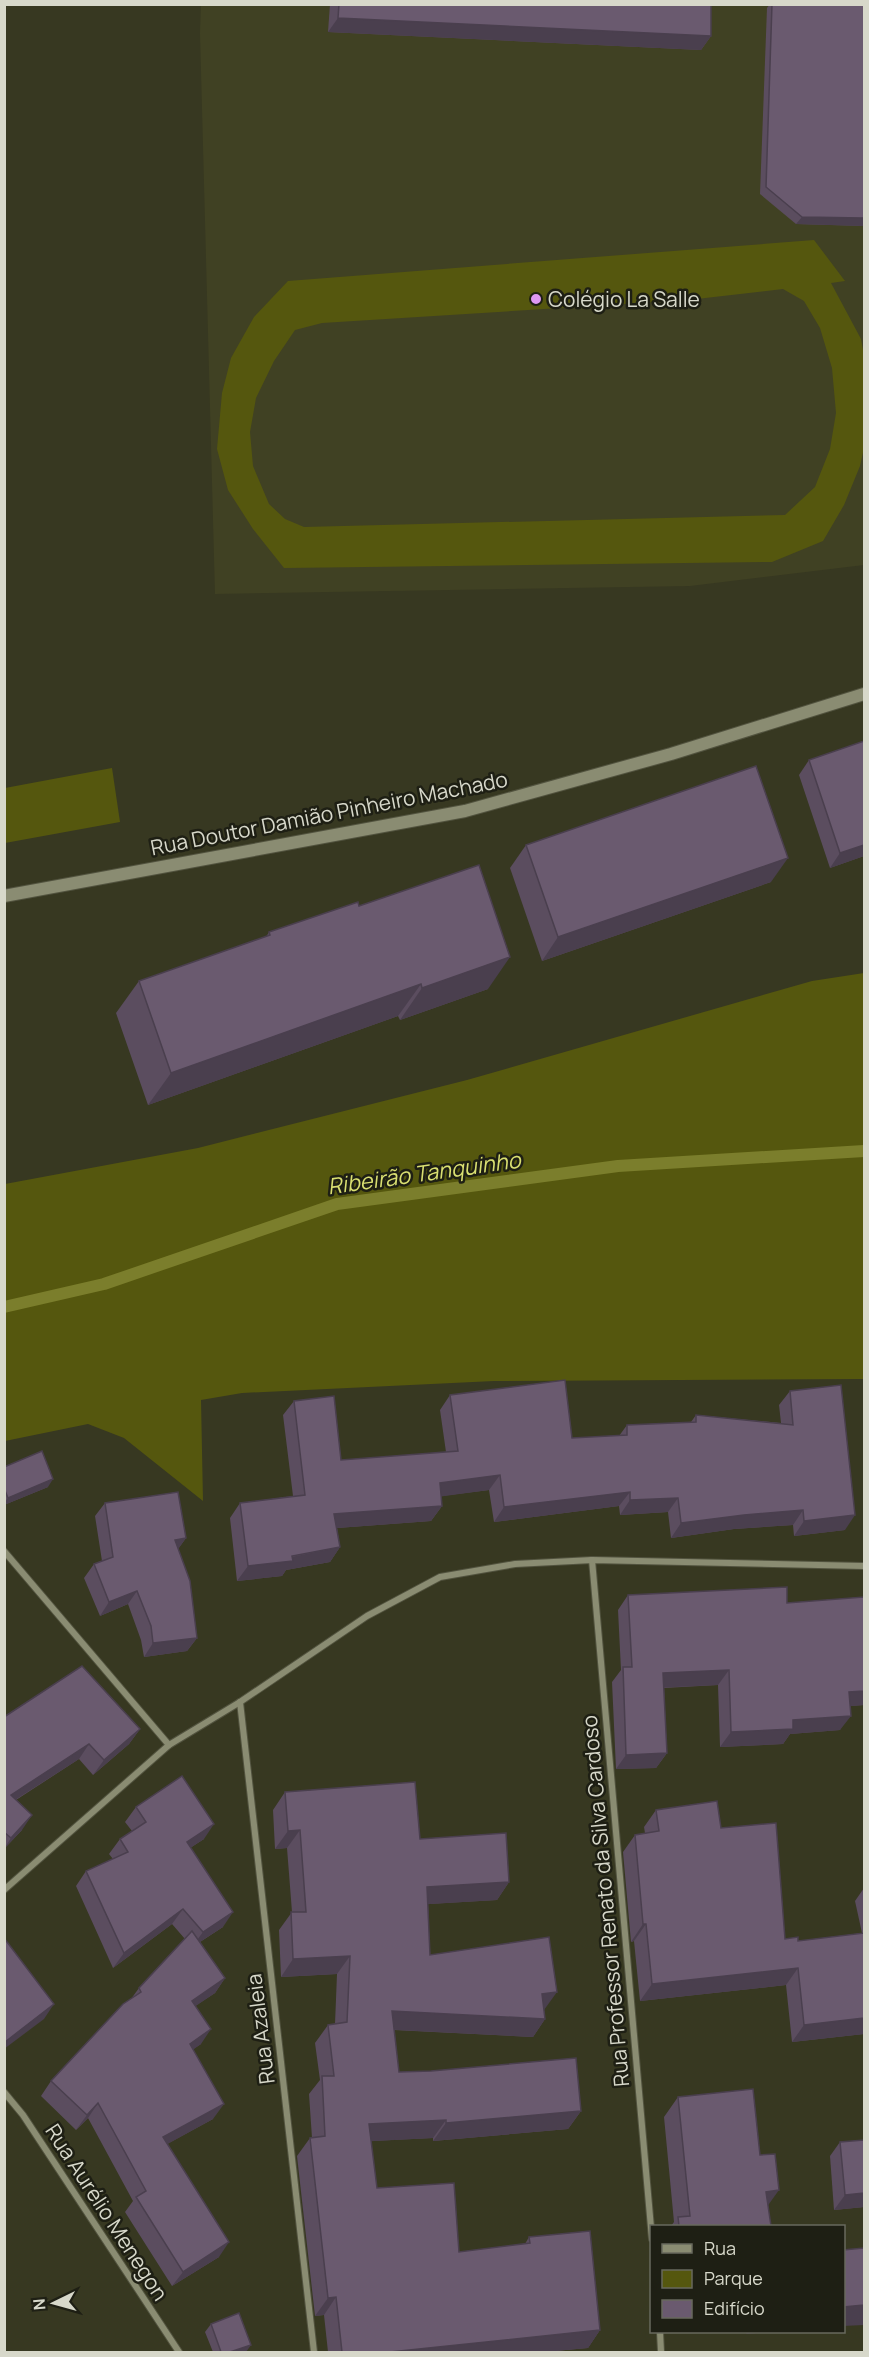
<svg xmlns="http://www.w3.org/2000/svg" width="869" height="2357" viewBox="0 0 869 2357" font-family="Manrope,sans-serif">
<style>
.built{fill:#404123}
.green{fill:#55570e;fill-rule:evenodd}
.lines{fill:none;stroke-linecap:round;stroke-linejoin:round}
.stream{stroke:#7b7e2c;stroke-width:12}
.street-casing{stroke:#52533f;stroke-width:8}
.secondary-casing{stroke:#52533f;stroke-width:14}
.street{stroke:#8a8c72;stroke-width:6}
.secondary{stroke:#8a8c72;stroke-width:12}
.wall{fill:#5b4d5f}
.shaded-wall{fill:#4a3f4e}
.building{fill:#6a5a6f;stroke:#4a3f4e;stroke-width:1.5}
.poi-dot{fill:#de98f2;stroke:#1e1f14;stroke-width:2}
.labels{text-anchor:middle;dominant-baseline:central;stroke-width:5;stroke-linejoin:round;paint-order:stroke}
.poi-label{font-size:21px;fill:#d7d8ca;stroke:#1e1f14;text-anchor:start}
.street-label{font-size:21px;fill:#d7d8ca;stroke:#1e1f14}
.water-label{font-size:22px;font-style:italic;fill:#d9df71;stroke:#1e1f14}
</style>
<rect width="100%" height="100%" fill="#373821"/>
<path class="built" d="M201 4 864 5V565L690 586 215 594 200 33Z"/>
<g class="green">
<path d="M814 240 845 281 831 283 861 339 864 356V448L860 466 844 505 823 541 772 562 284 568 253 529 228 490 217 449 222 393 231 358 254 317 288 281ZM783 289 804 301 820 328 832 368 836 413 830 449 815 487 785 515 304 527 285 519 269 504 253 466 250 432 256 398 274 361 295 330 322 323 688 300Z"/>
<path d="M112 768 120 822 5 843V788Z"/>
<path d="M864 973V1379L494 1381 242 1393 201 1400 203 1501 124 1438 88 1424 5 1441V1184L198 1148 467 1080 812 981Z"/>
</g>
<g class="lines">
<path class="stream" d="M4 1307 104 1284 337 1204 618 1166 864 1151"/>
<g class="street-casing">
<g id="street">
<path d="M4 1551 169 1745"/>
<path d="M592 1560 652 2239"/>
<path d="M240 1702 314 2352"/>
<path d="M4 1890 169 1745 240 1702 367 1616 440 1577 515 1564 592 1560 864 1566"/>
<path d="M4 2092 23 2115 179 2352"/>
<path d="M660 2332 661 2352"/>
</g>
</g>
<g class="secondary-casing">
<path id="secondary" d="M4 896 465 811 671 754 864 694"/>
</g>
<use href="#street" class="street"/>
<use href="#secondary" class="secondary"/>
</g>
<g class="wall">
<path d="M330 4H711V36L701 50 328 32Z"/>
<path d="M770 4H864V226L796 224 760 194 767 8Z"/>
<path d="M809 760 864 856 830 868 799 775Z"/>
<path d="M526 845 771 882 542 961 510 868Z"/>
<path d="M359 906 488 989 400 1020 398 1016 148 1105 116 1013 139 981 266 937 269 932Z"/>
<path d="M790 1391 845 1530 794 1536 793 1525 734 1529 671 1538 668 1512 620 1515 619 1506 494 1522 489 1490 441 1496 442 1506 431 1521 337 1528 340 1547 330 1562 286 1570 282 1576 237 1581 230 1518 240 1503 293 1496 283 1415 294 1401 341 1460 446 1452 440 1410 450 1395 572 1438 619 1436 627 1425 691 1422 696 1415 781 1423 779 1405Z"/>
<path d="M4 1467 48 1487 4 1505Z"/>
<path d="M105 1503 186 1538 178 1549 197 1638 187 1651 144 1657 141 1640 128 1604 100 1616 84 1578 94 1564 102 1561 95 1516Z"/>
<path d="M628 1595 787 1603 864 1597V1705L850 1706 840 1730 790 1734 783 1744 720 1747 718 1685 664 1688 667 1753 656 1768 616 1769 612 1682 621 1670 618 1610Z"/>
<path d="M4 1717 140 1729 129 1744 93 1775 79 1759 16 1800 22 1830 4 1849Z"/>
<path d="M285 1792 420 1839 509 1882 497 1900 428 1904 430 1955 544 2010 545 2019 533 2037 394 2030 399 2072 581 2111 568 2129 433 2141V2138L371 2141 377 2188 459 2252 525 2244 529 2237 600 2330 588 2348 544 2352H328L324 2315 315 2316 297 2156 310 2138H312L309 2094 320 2080 315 2043 328 2025 335 2024 337 1974 281 1977 279 1930 292 1912 287 1848 275 1849 273 1810Z"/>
<path d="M136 1807 204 1839 190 1848 223 1927 200 1942 225 1978 215 1993 195 2006 201 2044 193 2049 213 2119 167 2144 219 2257 172 2286 125 2212 133 2201 88 2118 76 2130 41 2096 51 2081 131 1999 139 1988 185 1939 172 1924 113 1968 76 1886 86 1871 113 1859 109 1854 120 1839 132 1831 125 1822Z"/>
<path d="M656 1810 721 1828 785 1939 798 1941 862 1933 855 1901 864 1888V2034L792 2042 786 1985 640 2001 634 1941 631 1942 623 1852 635 1835 645 1833 644 1827Z"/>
<path d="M678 2097 760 2155 771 2226H671L674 2222 664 2117Z"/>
<path d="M864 2140V2207L834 2210 830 2156 840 2142Z"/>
<path d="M211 2324 246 2352H213L205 2332Z"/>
</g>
<g class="shaded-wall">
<path d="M338 18 711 36 701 50 328 32Z"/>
<path d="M802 217 864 218V226L796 224Z"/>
<path d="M864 845V856L830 868 840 853Z"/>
<path d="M788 858 771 882 542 961 558 937Z"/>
<path d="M510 957 488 989 400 1020 422 988Z"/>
<path d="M421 984 398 1016 148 1105 171 1073Z"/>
<path d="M500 1475 489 1490 430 1498 440 1483Z"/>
<path d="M53 1479 48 1487 4 1505V1503L8 1498Z"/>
<path d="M630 1492 619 1506 494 1522 504 1507Z"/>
<path d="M678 1498 668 1512 620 1515 630 1500Z"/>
<path d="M442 1506 431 1521 324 1529 334 1514Z"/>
<path d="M803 1510 793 1525 734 1529 671 1538 681 1523 744 1515Z"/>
<path d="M855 1515 845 1530 794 1536 804 1521Z"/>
<path d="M186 1538 176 1552 175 1540Z"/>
<path d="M340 1547 330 1562 286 1570 282 1576 237 1581 248 1566Z"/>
<path d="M137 1591 128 1604 100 1616 109 1602Z"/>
<path d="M197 1638 187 1651 144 1657 153 1643Z"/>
<path d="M729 1670 718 1685 653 1688 663 1673Z"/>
<path d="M864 1691V1705L838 1707 849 1692Z"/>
<path d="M851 1716 840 1730 790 1734 783 1744 720 1747 731 1732 793 1720Z"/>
<path d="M140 1729 129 1744 93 1775 104 1760Z"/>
<path d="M89 1744 79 1759 4 1807 11 1795Z"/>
<path d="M667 1753 656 1768 616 1769 626 1755Z"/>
<path d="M32 1815 22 1830 4 1849 11 1838Z"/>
<path d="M214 1824 204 1839 176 1857 187 1842Z"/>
<path d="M300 1830 287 1848 275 1849 288 1831Z"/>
<path d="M509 1882 497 1900 414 1905 427 1887Z"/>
<path d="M183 1909 172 1924 113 1968 124 1953Z"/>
<path d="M233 1912 223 1927 192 1947 203 1932Z"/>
<path d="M643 1924H646L634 1941 631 1942Z"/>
<path d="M350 1956 337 1974 281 1977 293 1959Z"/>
<path d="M798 1968 786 1985 640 2001 652 1984Z"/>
<path d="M225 1978 215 1993 181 2016 192 2001Z"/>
<path d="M557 1992 544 2010 542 1994Z"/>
<path d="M54 2004 44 2019 4 2049 5 2042Z"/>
<path d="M392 2011 545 2019 533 2037 379 2029Z"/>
<path d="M864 2018V2034L792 2042 804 2025Z"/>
<path d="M211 2029 201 2044 180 2059 190 2044Z"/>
<path d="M98 2103 88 2118 76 2130 87 2115Z"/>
<path d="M224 2104 213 2119 153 2152 163 2137Z"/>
<path d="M581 2111 568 2129 433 2141 446 2123Z"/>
<path d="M446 2120 433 2138 356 2142 369 2124Z"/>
<path d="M779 2190 764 2211 766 2192Z"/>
<path d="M864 2193V2207L834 2210 845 2195Z"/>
<path d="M229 2242 219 2257 172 2286 183 2272Z"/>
<path d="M336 2297 324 2315 315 2316 328 2298Z"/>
<path d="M864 2305V2325L843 2326V2307Z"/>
<path d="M600 2330 588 2348 544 2352H390Z"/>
<path d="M748 2331H777L746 2334Z"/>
<path d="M251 2345 246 2352H230Z"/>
</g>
<g class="building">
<path d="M339 4H711V36L338 18Z"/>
<path d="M772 4H864V218L802 217 766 187Z"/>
<path d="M864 741V845L840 853 809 760Z"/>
<path d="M756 766 788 858 558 937 526 845Z"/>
<path d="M479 865 510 957 422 988 421 984 171 1073 139 981 270 935 269 932 358 902 359 906Z"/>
<path d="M565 1380 572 1438 627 1435V1425L696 1422V1415L793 1425 790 1391 841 1385 855 1515 804 1521 803 1510 744 1515 681 1523 678 1498 630 1500V1492L504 1507 500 1475 440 1483 442 1506 334 1514 340 1547 292 1556 293 1561 248 1566 240 1503 305 1495 294 1401 334 1396 341 1460 458 1451 450 1395Z"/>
<path d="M42 1451 53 1479 8 1498 4 1488V1467Z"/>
<path d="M178 1492 186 1538 175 1540 190 1581 197 1638 153 1643 151 1626 137 1591 109 1602 94 1564 113 1557 105 1503Z"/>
<path d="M787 1587V1603L864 1597V1691L849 1692 851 1716 793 1720V1729L731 1732 729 1670 663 1673 667 1753 626 1755 623 1667H632L628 1595Z"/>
<path d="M82 1666 140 1729 104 1760 89 1744 11 1795 32 1815 11 1838 4 1832V1717Z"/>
<path d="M182 1776 214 1824 187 1842 233 1912 203 1932 183 1909 124 1953 86 1871 128 1852 120 1839 146 1822 136 1807Z"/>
<path d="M415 1782 420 1839 506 1833 509 1882 427 1887 430 1955 549 1937 557 1992 542 1994 545 2019 392 2011 399 2072 431 2071 576 2058 581 2111 446 2123V2120L369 2124 377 2188 454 2183 459 2252 530 2243 529 2237 590 2231 600 2330 390 2352H342L336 2297 328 2298 310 2138 325 2136 322 2076H334L328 2025 347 2022 350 1956 293 1959 291 1912H306L300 1830 288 1831 285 1792Z"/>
<path d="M717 1801 721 1828 776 1823 785 1939 798 1937V1941L864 1933V2018L804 2025 798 1968 652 1984 646 1924H643L635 1835 659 1831 656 1810Z"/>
<path d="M192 1931 225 1978 192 2001 211 2029 190 2044 224 2104 163 2137 229 2242 183 2272 136 2197 146 2191 98 2103 87 2115 51 2081 123 2004 141 1992 139 1988Z"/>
<path d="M4 1938 54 2004 5 2042 4 2041Z"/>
<path d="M753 2089 760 2155 775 2154 779 2190 766 2192 771 2226H679L678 2217 690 2216 678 2097Z"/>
<path d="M864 2140V2193L845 2195 840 2142Z"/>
<path d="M864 2248V2305L843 2307V2250Z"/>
<path d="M239 2313 251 2345 230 2352H221L211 2324Z"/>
</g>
<circle class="poi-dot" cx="536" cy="299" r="6"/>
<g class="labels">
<g class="poi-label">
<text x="548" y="299">Colégio La Salle</text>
</g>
<g class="street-label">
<text transform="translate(329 813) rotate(-11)">Rua Doutor Damião Pinheiro Machado</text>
<text transform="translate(605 1901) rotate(-95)">Rua Professor Renato da Silva Cardoso</text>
<text transform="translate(260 2029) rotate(-97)">Rua Azaleia</text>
<text transform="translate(107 2212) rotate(57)">Rua Aurélio Menegon</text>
</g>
<g class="water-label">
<text transform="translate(424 1173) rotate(-8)">Ribeirão Tanquinho</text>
</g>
</g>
<rect width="869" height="2357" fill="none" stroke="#d7d8ca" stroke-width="12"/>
<rect x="650" y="2225" width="195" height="108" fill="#1e1f14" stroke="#68695d" stroke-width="1.5"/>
<rect x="662" y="2244" width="30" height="9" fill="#8a8c72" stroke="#68695d" stroke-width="1.5"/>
<text x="704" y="2255" font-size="18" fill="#d7d8ca">Rua</text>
<rect x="662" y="2270" width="30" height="18" fill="#55570e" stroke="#68695d" stroke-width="1.5"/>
<text x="704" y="2285" font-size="18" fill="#d7d8ca">Parque</text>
<rect x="662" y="2300" width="30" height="18" fill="#6a5a6f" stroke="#68695d" stroke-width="1.5"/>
<text x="704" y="2315" font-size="18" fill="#d7d8ca">Edifício</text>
<g transform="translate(54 2303) rotate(265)" stroke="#1e1f14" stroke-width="4.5" paint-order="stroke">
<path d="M0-4.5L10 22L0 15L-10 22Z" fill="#d7d8ca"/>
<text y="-9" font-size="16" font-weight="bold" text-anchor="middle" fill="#d7d8ca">N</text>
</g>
</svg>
